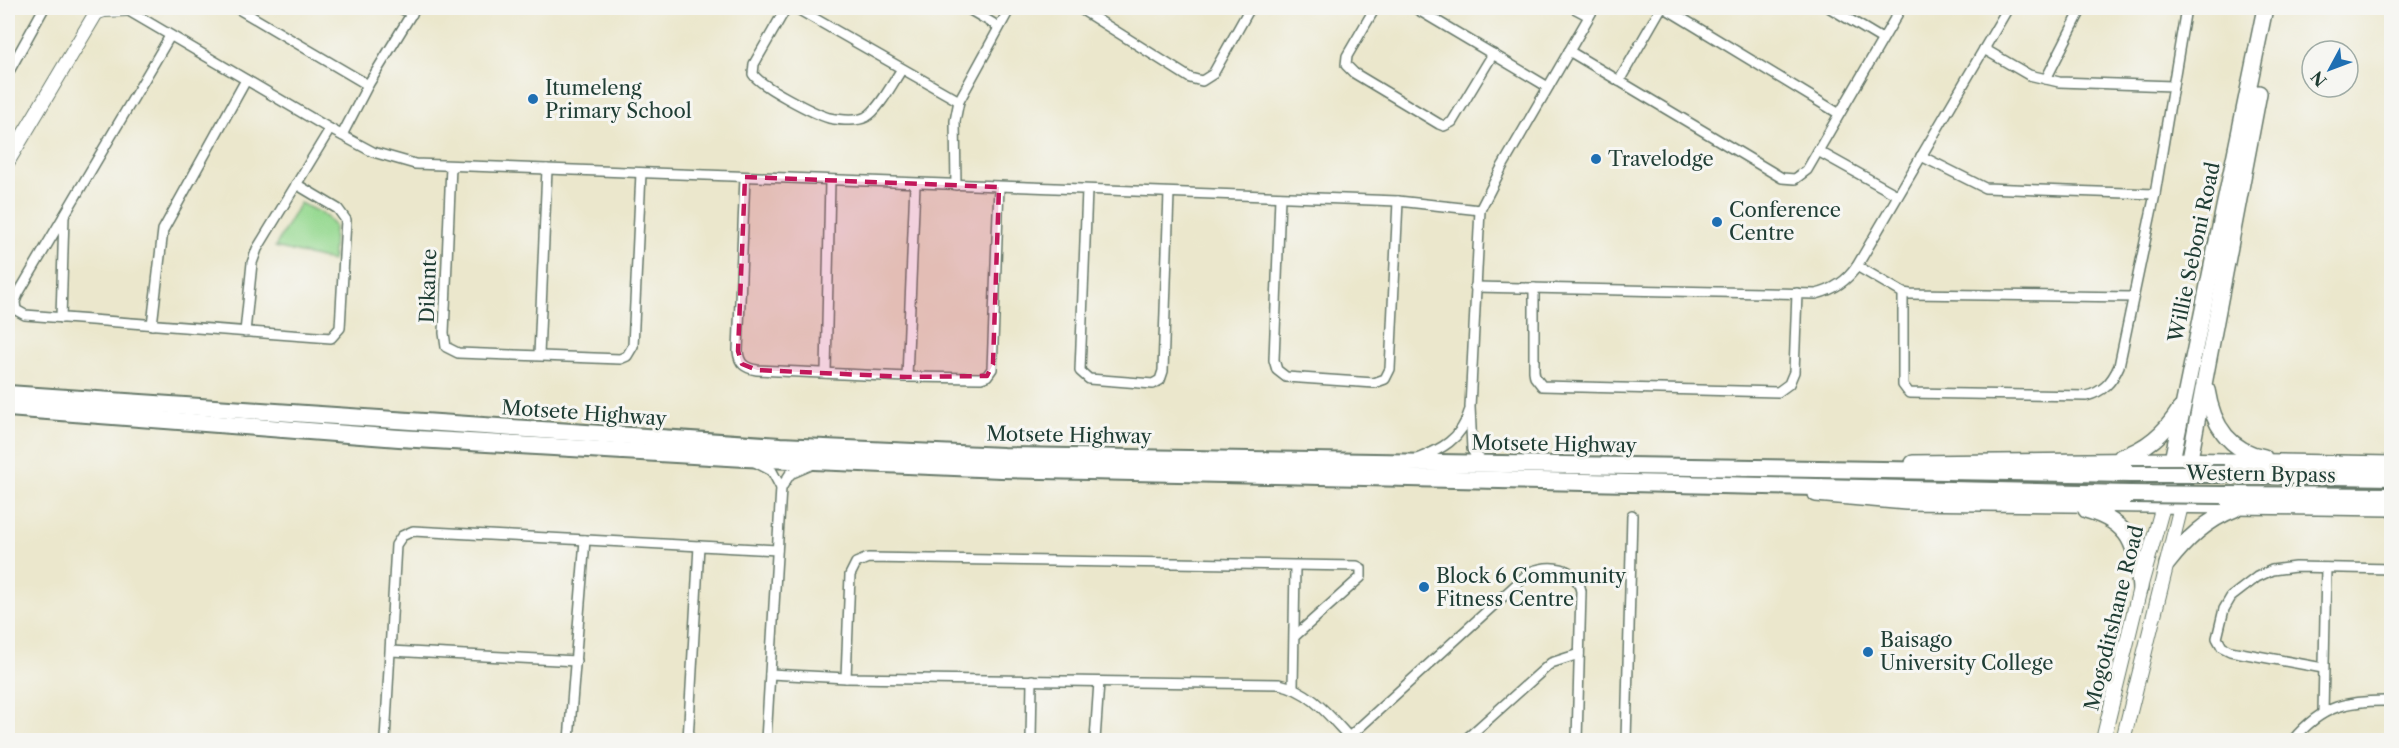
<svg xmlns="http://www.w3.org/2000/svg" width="2399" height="748" viewBox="0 0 2399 748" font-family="'Libre Caslon Text',serif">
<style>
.green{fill:#96d991;stroke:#5a8b62;stroke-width:1.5}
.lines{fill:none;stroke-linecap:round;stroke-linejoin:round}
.street-casing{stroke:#667869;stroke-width:12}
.secondary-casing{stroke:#667869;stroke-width:16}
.primary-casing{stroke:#667869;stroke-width:18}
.highway-casing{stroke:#667869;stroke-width:20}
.street{stroke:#fff;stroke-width:9}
.secondary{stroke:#fff;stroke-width:14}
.primary{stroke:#fff;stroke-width:15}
.highway{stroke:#fff;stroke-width:16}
.highway-bridge-casing{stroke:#667869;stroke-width:20;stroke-linecap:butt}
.highway-bridge{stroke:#fff;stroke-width:16}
.marked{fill:#c2185b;fill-opacity:0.2;stroke:#c2185b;stroke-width:4.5;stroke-dasharray:12 8;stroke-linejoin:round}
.poi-dot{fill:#1f6fb2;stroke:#f6f6f2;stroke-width:2}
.labels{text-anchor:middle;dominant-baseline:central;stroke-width:6;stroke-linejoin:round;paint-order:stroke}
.poi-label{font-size:20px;fill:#1f3d34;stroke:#f6f6f2;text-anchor:start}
.street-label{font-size:20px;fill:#1f3d34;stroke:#f6f6f2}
</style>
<rect width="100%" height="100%" fill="#f6f6f2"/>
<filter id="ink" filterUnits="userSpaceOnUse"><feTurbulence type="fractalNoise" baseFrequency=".0167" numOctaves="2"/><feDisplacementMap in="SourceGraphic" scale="12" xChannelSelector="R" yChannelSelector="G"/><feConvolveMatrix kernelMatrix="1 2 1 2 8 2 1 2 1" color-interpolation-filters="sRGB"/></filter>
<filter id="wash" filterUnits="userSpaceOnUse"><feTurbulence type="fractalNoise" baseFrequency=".008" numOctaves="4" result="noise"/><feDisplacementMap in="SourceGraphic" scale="24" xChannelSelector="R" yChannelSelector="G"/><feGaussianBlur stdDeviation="1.35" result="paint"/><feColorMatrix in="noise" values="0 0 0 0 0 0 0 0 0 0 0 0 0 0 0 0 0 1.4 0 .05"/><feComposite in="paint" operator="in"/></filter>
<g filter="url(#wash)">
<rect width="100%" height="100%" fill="#ebe7cc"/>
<path class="green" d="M300 203 325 215 334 226 333 261 275 247Z"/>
</g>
<g filter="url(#ink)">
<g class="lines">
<g class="street-casing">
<g id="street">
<path d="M124 8 330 129 373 152 415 164 1398 201 1480 210"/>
<path d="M237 8 368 85"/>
<path d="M400 8 412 14"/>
<path d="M786 8 754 64 753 74C760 86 815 114 829 118 840 120 856 122 866 117 879 110 893 82 902 69"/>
<path d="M796 8 959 101"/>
<path d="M967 8 999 27"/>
<path d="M1079 8 1190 78 1202 81 1213 74 1250 8"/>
<path d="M1375 8 1347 56 1346 65 1354 73 1439 124 1444 126 1452 122 1493 54"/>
<path d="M1415 8 1548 87"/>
<path d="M1574 8 1589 16"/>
<path d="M1665 8 1838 113"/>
<path d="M1830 8 1882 39"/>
<path d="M170 36 18 294 15 302 16 310 25 315 331 338 340 328 346 220 338 209 296 184"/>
<path d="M1984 49 2029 75 2059 82 2173 86"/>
<path d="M1569 51 1782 178 1795 179 1807 170 1901 8"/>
<path d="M8 73 44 8"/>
<path d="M2046 79 2082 8"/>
<path d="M1619 81 1661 8"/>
<path d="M342 135 368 85 415 8"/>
<path d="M1818 151 1897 195"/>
<path d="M1921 156 1985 188 2155 194"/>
<path d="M451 166 444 333 446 347 458 353 620 359 627 356 633 346 641 173"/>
<path d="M745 177 738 351C739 364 745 368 757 370L907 377 981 378 987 376 992 369 999 187"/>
<path d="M956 185 955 121 959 101 1010 8"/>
<path d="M1087 190 1080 371 1089 379 1153 384 1160 380 1163 371 1169 193"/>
<path d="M1280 197 1274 360 1277 370 1286 377 1374 383 1385 379 1390 369 1398 201"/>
<path d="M1857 266 1903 293 1910 294 2133 297"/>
<path d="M1475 287 1816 294C1833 290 1847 281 1857 266L2008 8"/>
<path d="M1534 288V371L1535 377 1542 386 1778 392 1789 384 1794 372 1797 293"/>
<path d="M1903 293V385L1909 393 2086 396C2103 392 2112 382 2119 366L2155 194 2186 8"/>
<path d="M61 318 64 216"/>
<path d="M152 325 163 230 246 80"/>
<path d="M245 332 252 263 257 249 330 129"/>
<path d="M539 355 547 169"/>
<path d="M826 373 830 180"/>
<path d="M907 377 915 184"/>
<path d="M1417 459C1440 450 1462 439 1469 412"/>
<path d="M755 462 772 471 781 488 766 740"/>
<path d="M1484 462 1475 455 1472 449 1470 407 1480 210 1502 167 1594 8"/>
<path d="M781 488 790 474 811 465"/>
<path d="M391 651 576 661"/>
<path d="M2323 668 2230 651 2222 647 2217 638 2224 609 2231 597 2257 577 2272 570 2295 567 2392 569"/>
<path d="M770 674 846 678 1279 684C1312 691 1330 717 1352 740"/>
<path d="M846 678 850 575 856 563 868 558 1357 566 1361 568V577L1295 636"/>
<path d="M1293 687 1295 566"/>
<path d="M2323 713 2326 568"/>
<path d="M1349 737 1530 572C1550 564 1576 566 1581 591L1577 740"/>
<path d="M385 740 396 545 402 536 413 531 777 550"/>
<path d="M569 740 585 540"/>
<path d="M688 740 699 546"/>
<path d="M1031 740 1032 680"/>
<path d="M1095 740 1099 682"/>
<path d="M1465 740 1551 663 1579 654"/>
<path d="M1626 740 1632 515"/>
<path d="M2293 740C2322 705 2348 700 2392 701"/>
</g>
</g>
<g class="secondary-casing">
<g id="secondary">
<path d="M95 13 104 10 127 9 126 8"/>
<path d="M8 161 99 8"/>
<path d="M2103 740 2140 588 2163 506"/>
<path d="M2123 740 2181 506"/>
</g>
</g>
<g class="primary-casing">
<g id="primary">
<path d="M2207 390C2212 422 2228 451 2264 457"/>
<path d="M2121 457C2147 449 2166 432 2180 409"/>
<path d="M1913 463 2172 460 2392 464"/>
<path d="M1816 494 1906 502 2392 508"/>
<path d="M2163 504 2265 8"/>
<path d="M2181 506 2259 93"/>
<path d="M2086 510C2131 523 2136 545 2140 588"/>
<path d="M2167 564C2186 540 2206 520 2235 509"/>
</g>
</g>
<g class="highway-casing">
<g id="highway">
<path d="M8 394 780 446 1003 456 2131 474"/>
<path d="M8 408 399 438 745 458 1001 469 2130 494"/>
<path d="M2224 474 2392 477"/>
<path d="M2222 495 2392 496"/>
</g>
</g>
<use href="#street" class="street"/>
<use href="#secondary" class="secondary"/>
<use href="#primary" class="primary"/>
<use href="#highway" class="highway"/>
<g class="highway-bridge-casing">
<g id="highway-bridge">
<path d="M2131 474H2224"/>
<path d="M2130 494 2222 495"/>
</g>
</g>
<use href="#highway-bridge" class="highway-bridge"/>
</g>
</g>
<path class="marked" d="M745 177 999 187 993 364 987 376 907 377 757 370 742 364 738 351Z"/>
<g class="poi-dot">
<circle cx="533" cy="99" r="6"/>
<circle cx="1596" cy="159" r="6"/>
<circle cx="1717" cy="222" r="6"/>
<circle cx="1424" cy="587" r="6"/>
<circle cx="1868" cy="652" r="6"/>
</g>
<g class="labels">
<g class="poi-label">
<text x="545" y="88">Itumeleng<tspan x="545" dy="23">Primary School</tspan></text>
<text x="1608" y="159">Travelodge</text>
<text x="1729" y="210">Conference<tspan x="1729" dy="23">Centre</tspan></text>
<text x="1436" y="576">Block 6 Community<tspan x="1436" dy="23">Fitness Centre</tspan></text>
<text x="1880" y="640">Baisago<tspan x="1880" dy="23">University College</tspan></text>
</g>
<g class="street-label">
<text transform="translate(2194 252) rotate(-78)">Willie Seboni Road</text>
<text transform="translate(428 286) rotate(-88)">Dikante</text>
<text transform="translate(584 413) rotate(4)">Motsete Highway</text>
<text transform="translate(1069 435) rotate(1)">Motsete Highway</text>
<text transform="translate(1554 444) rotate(1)">Motsete Highway</text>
<text transform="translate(2261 474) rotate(1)">Western Bypass</text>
<text transform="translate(2114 618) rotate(-76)">Mogoditshane Road</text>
</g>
</g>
<rect width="2399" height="748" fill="none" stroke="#f6f6f2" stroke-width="30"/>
<g transform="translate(2330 69) rotate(229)"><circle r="28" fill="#f6f6f2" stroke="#a0aca6" stroke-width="1.5"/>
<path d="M0-4.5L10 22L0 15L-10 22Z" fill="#1f6fb2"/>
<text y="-9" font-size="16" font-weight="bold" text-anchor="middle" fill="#1f3d34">N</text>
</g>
</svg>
